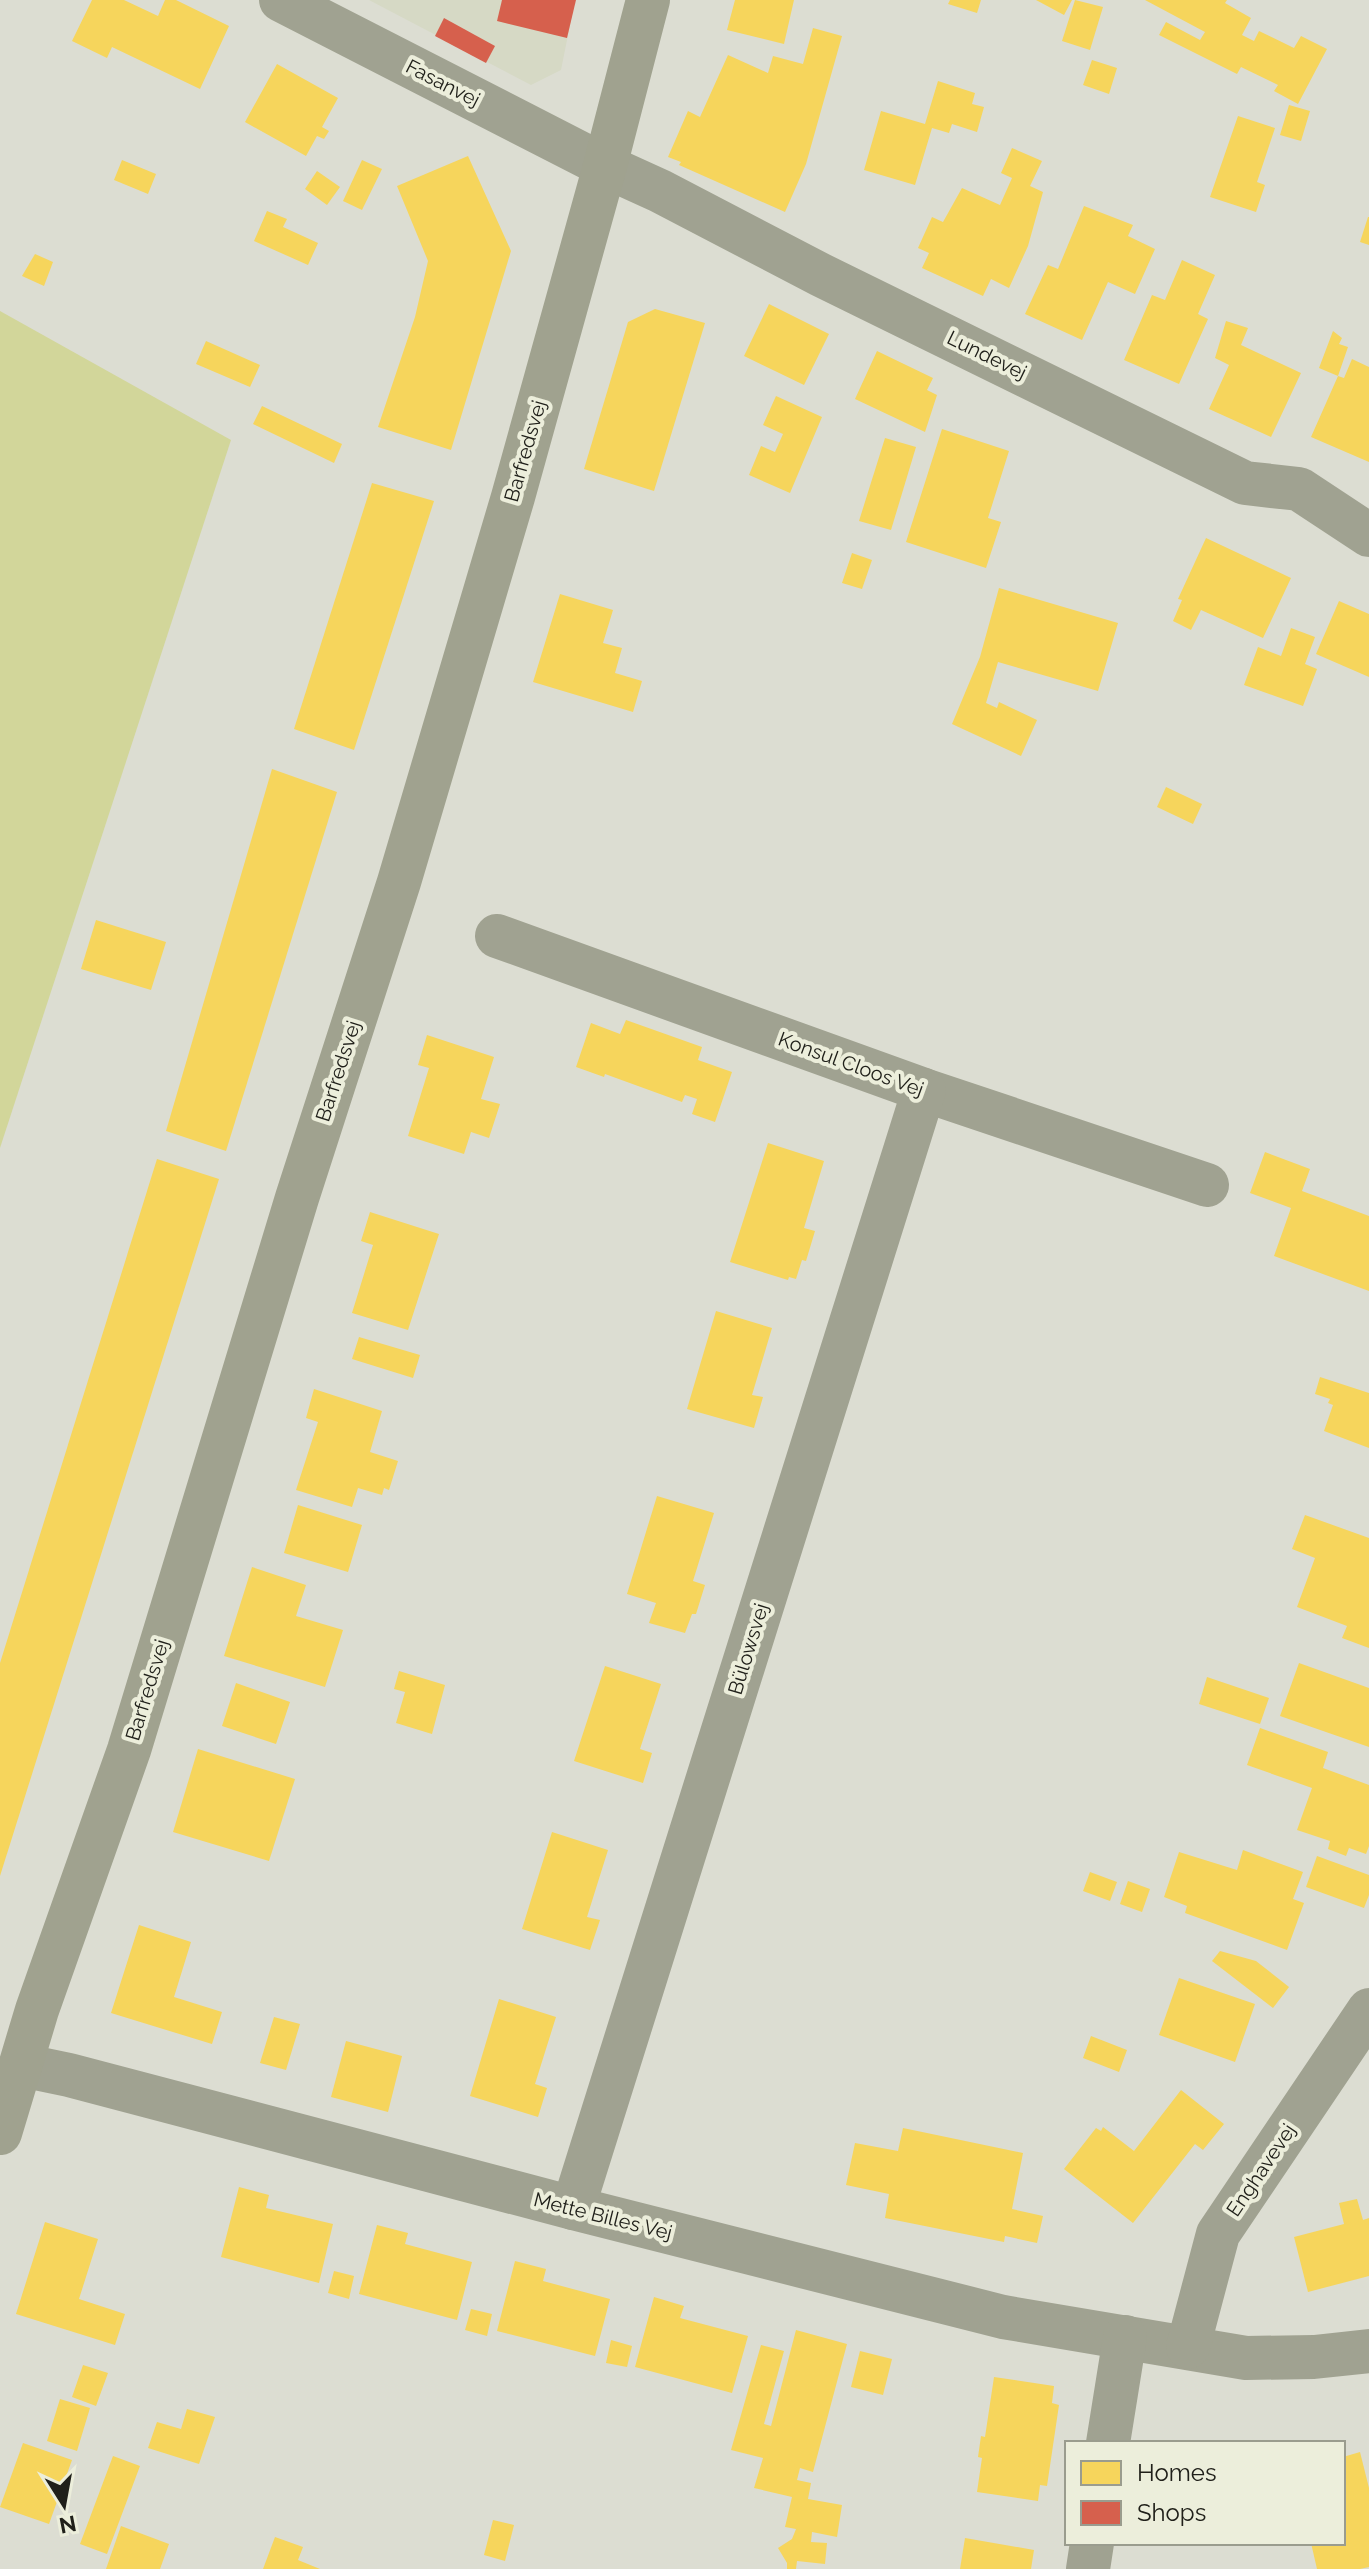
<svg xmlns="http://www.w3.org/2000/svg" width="1369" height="2569" viewBox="0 0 1369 2569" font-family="Raleway,sans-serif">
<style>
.built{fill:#d6d9c5}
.green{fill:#d2d69a}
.homes{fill:#f6d55c}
.shops{fill:#d6604d}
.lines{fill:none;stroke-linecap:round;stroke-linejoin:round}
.street{stroke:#a0a291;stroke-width:44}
.secondary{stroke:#a0a28f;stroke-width:44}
.labels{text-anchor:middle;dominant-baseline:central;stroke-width:8;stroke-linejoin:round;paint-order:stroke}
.street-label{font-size:20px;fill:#20201a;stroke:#eceedb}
</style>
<rect width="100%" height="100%" fill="#dcddd2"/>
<path class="built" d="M369 0H575L561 70 531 85Z"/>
<path class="green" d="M0 311 231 440 0 1148Z"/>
<g class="homes">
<path d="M92 0H124L158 16 165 0H176L229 26 200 89 112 47 107 58 72 41Z"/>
<path d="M735 0H794L784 44 727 30Z"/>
<path d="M950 0H981L977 13 948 4Z"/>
<path d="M1036 0H1072L1064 15Z"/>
<path d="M1075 0 1103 7 1090 50 1062 41Z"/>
<path d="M1145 0H1227L1225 3 1251 18 1242 35 1254 41 1259 31 1294 48 1301 36 1327 49 1298 104 1274 91 1278 85 1241 67 1237 74 1159 35 1166 22 1200 40 1205 32Z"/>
<path d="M813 28 842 36 806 164 785 212 679 165 681 162 668 157 688 111 700 117 728 55 768 73 773 56 803 64Z"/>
<path d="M1092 60 1117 68 1109 94 1083 85Z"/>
<path d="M277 64 338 98 322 127 329 131 324 139 317 136 306 156 245 122Z"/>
<path d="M938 81 975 93 972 104 984 107 977 132 952 124 949 133 932 128 915 185 864 170 881 111 925 124Z"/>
<path d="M1289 105 1310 111 1301 141 1280 135Z"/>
<path d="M1238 116 1275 128 1257 182 1265 185 1256 212 1210 197Z"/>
<path d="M1012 148 1042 161 1030 186 1043 192 1028 246 1009 288 991 279 983 296 922 268 929 253 918 248 932 217 943 222 962 188 1000 205 1012 178 1001 173Z"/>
<path d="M468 156 511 251 451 450 378 427 415 317 428 261 397 186Z"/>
<path d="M122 160 156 174 148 194 114 180Z"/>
<path d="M362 160 382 169 362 210 343 201Z"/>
<path d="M317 171 340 187 327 205 305 189Z"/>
<path d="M1084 206 1133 225 1128 236 1155 249 1135 294 1108 282 1082 340 1025 314 1048 265 1058 269Z"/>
<path d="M267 211 287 219 283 227 318 243 308 265 254 241Z"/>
<path d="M1368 217H1369V245L1360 242Z"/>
<path d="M35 254 53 262 44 286 22 276Z"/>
<path d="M1182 260 1215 275 1198 314 1208 319 1179 384 1124 360 1152 295 1165 300Z"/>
<path d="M769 304 829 334 804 385 744 356Z"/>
<path d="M655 309 705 323 654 491 584 469 628 322Z"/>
<path d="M1226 321 1248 328 1241 345 1301 373 1271 437 1209 409 1229 365 1215 358Z"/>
<path d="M1333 331 1342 338 1339 344 1348 347 1338 376 1344 378 1352 359 1369 367V462L1311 437 1338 376 1319 368Z"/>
<path d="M206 341 260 365 250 387 196 364Z"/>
<path d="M877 351 933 378 927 390 937 395 925 432 855 399Z"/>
<path d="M776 396 822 417 790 493 749 475 761 446 775 452 783 434 763 425Z"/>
<path d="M262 406 342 444 334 463 253 424Z"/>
<path d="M942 429 1009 451 988 518 1001 522 986 568 906 542Z"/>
<path d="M885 438 916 447 891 530 859 521Z"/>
<path d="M372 483 434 501 354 750 294 729Z"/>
<path d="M1206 538 1291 578 1263 638 1201 610 1191 630 1173 621 1182 600 1178 599Z"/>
<path d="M852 553 872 560 862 589 842 583Z"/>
<path d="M999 588 1118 623 1098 691 998 662 986 703 997 708 999 702 1037 720 1021 756 952 724 980 657Z"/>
<path d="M560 594 613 610 603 643 622 648 615 673 642 681 633 712 533 682Z"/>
<path d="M1339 601 1369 614V677L1316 654Z"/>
<path d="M1291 628 1315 637 1305 664 1317 669 1303 706 1244 685 1258 647 1281 656Z"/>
<path d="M272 769 337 792 226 1151 166 1131Z"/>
<path d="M1166 787 1202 804 1193 824 1157 807Z"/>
<path d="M96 920 166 942 151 990 81 969Z"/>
<path d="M626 1020 702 1047 698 1060 732 1072 715 1122 692 1114 697 1099 685 1095 682 1102 605 1074 604 1077 576 1067 591 1023 620 1034Z"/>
<path d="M427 1035 494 1057 481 1099 500 1104 489 1138 471 1132 464 1154 408 1136 429 1068 418 1065Z"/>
<path d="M768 1143 824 1161 804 1228 815 1231 806 1261 802 1260 796 1279 789 1277 788 1280 730 1262Z"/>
<path d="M1265 1152 1310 1169 1302 1191 1369 1216V1291L1274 1256 1291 1208 1250 1193Z"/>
<path d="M157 1159 219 1179 0 1876V1663Z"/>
<path d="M370 1212 439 1234 408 1330 352 1313 373 1245 361 1241Z"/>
<path d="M716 1311 772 1328 752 1395 763 1397 754 1428 687 1409Z"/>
<path d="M359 1337 420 1355 413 1378 352 1359Z"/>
<path d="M1320 1377 1369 1393V1448L1324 1431 1333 1405 1328 1403 1330 1399 1315 1394Z"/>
<path d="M314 1389 382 1411 370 1452 398 1461 389 1490 384 1488 382 1495 358 1488 352 1507 296 1490 318 1422 306 1418Z"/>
<path d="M657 1496 714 1513 693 1581 705 1585 696 1614H692L685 1633 649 1623 656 1603 627 1594Z"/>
<path d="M298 1505 362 1525 348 1572 284 1553Z"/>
<path d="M1305 1515 1369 1538V1648L1342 1638 1347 1626 1297 1607 1315 1558 1292 1549Z"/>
<path d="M252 1567 306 1585 296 1616 343 1630 325 1687 224 1656Z"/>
<path d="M1299 1663 1369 1688V1747L1280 1716Z"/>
<path d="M605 1666 661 1684 640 1749 652 1753 643 1783 574 1761Z"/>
<path d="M399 1671 445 1685 432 1734 396 1723 405 1692 394 1689Z"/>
<path d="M1207 1677 1269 1698 1260 1724 1199 1704Z"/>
<path d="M236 1683 290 1702 276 1744 222 1726Z"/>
<path d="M1260 1728 1328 1752 1323 1768 1369 1785V1846L1366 1854 1349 1848 1346 1856 1328 1849 1330 1841 1297 1830 1312 1788 1247 1765Z"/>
<path d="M198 1749 295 1779 269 1861 173 1832Z"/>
<path d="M552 1832 608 1850 587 1917 600 1920 590 1950 522 1929Z"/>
<path d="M1243 1850 1303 1872 1293 1899 1304 1903 1287 1950 1185 1913 1187 1906 1164 1897 1179 1852 1237 1870Z"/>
<path d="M1317 1856 1369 1875V1895L1364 1908 1306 1887Z"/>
<path d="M1090 1872 1117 1882 1110 1901 1083 1891Z"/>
<path d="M1128 1881 1150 1889 1142 1912 1120 1904Z"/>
<path d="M139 1925 191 1942 174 1997 222 2012 212 2044 111 2013Z"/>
<path d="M1220 1951 1256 1961 1289 1987 1273 2008 1212 1961Z"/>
<path d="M1179 1978 1255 2004 1235 2062 1159 2035Z"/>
<path d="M499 1999 556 2017 535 2084 547 2088 538 2117 470 2096Z"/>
<path d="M274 2017 300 2024 286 2070 260 2063Z"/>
<path d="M1091 2036 1127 2050 1119 2072 1083 2058Z"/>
<path d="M346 2041 402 2056 388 2112 331 2097Z"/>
<path d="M1181 2090 1224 2124 1203 2150 1195 2144 1133 2223 1064 2169 1096 2128 1101 2131 1103 2127 1134 2151Z"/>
<path d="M903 2128 1023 2153 1012 2209 1043 2216 1037 2243 1005 2236 1004 2242 885 2218 889 2194 846 2185 855 2143 898 2151Z"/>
<path d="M239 2187 269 2195 266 2208 333 2224 319 2283 221 2257Z"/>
<path d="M1357 2199 1363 2220 1369 2218V2276L1308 2292 1294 2237 1344 2224 1339 2203Z"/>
<path d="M45 2222 98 2239 79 2299 125 2314 115 2345 16 2314Z"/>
<path d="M377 2225 408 2233 405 2244 472 2262 457 2320 359 2294Z"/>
<path d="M515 2261 546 2269 543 2281 610 2299 595 2356 497 2331Z"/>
<path d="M334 2271 354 2276 349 2299 328 2293Z"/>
<path d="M654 2297 684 2306 680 2318 748 2336 732 2393 635 2367Z"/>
<path d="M471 2309 492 2314 487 2336 465 2330Z"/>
<path d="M796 2330 847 2344 813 2472 800 2468 797 2480 811 2483 808 2499 842 2505 837 2537 812 2532 811 2542 827 2543 825 2564 797 2561 796 2569H787V2563L778 2548 792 2539 796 2529 785 2527 792 2497 754 2488 763 2458 731 2450 761 2345 784 2351 764 2424 771 2426Z"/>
<path d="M611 2340 632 2346 627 2367 606 2363Z"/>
<path d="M860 2351 892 2359 883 2395 851 2387Z"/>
<path d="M83 2365 108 2373 96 2406 72 2397Z"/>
<path d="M994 2377 1054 2386 1052 2403 1059 2405 1047 2486 1040 2485 1038 2501 977 2492 982 2458 978 2457 981 2436 985 2437Z"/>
<path d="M60 2399 90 2408 77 2451 47 2441Z"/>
<path d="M187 2409 215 2417 199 2464 148 2448 157 2422 181 2429Z"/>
<path d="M23 2443 72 2460 49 2524 0 2507Z"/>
<path d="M1360 2452 1369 2488V2567L1360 2569H1317L1311 2543H1343V2457Z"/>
<path d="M113 2456 140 2466 107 2554 80 2544Z"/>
<path d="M493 2520 514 2525 505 2561 484 2555Z"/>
<path d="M121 2526 169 2544 160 2569H106Z"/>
<path d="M275 2537 303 2547 298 2560 320 2569H263Z"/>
<path d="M965 2538 1034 2550 1031 2569H960Z"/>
</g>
<g class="shops">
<path d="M502 0H576L567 38 497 21Z"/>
<path d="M444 18 495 46 486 63 435 36Z"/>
</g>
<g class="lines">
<g class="street">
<path d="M281 0 605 166 660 191 821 275 1245 483 1299 489 1369 535"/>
<path d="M497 936 924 1090 1207 1185"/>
<path d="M21 2065 69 2075 573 2208 1003 2317 1246 2358 1314 2357 1369 2351"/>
<path d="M573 2208 924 1090"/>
<path d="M1188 2347 1218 2234 1369 2010"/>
<path d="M1108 2443 1125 2337"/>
<path d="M1088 2569 1092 2543"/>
</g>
<path class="secondary" d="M0 2133 37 2010 129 1750 297 1198 399 882 513 497 605 166 648 0"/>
</g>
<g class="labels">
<g class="street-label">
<text transform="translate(443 83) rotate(27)">Fasanvej</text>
<text transform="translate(987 355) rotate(26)">Lundevej</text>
<text transform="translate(525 451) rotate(-74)">Barfredsvej</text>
<text transform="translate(851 1064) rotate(20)">Konsul Cloos Vej</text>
<text transform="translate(338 1071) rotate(-72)">Barfredsvej</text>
<text transform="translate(748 1649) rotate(-73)">Bülowsvej</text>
<text transform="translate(147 1690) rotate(-73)">Barfredsvej</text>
<text transform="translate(1261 2170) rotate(-56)">Enghavevej</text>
<text transform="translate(603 2216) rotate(14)">Mette Billes Vej</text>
</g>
</g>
<rect x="1065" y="2441" width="280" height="104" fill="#eceedb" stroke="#9a9c8e" stroke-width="2"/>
<rect x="1081" y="2461" width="40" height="24" fill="#f6d55c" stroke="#9a9c8e" stroke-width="2"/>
<text x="1137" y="2481" font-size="24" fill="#20201a">Homes</text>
<rect x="1081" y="2501" width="40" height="24" fill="#d6604d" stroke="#9a9c8e" stroke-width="2"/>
<text x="1137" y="2521" font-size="24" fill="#20201a">Shops</text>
<g transform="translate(64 2505) rotate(169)" stroke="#eceedb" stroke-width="6" paint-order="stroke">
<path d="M0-6L14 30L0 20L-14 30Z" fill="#20201a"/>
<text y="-12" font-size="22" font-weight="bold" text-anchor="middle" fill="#20201a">N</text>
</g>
</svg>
